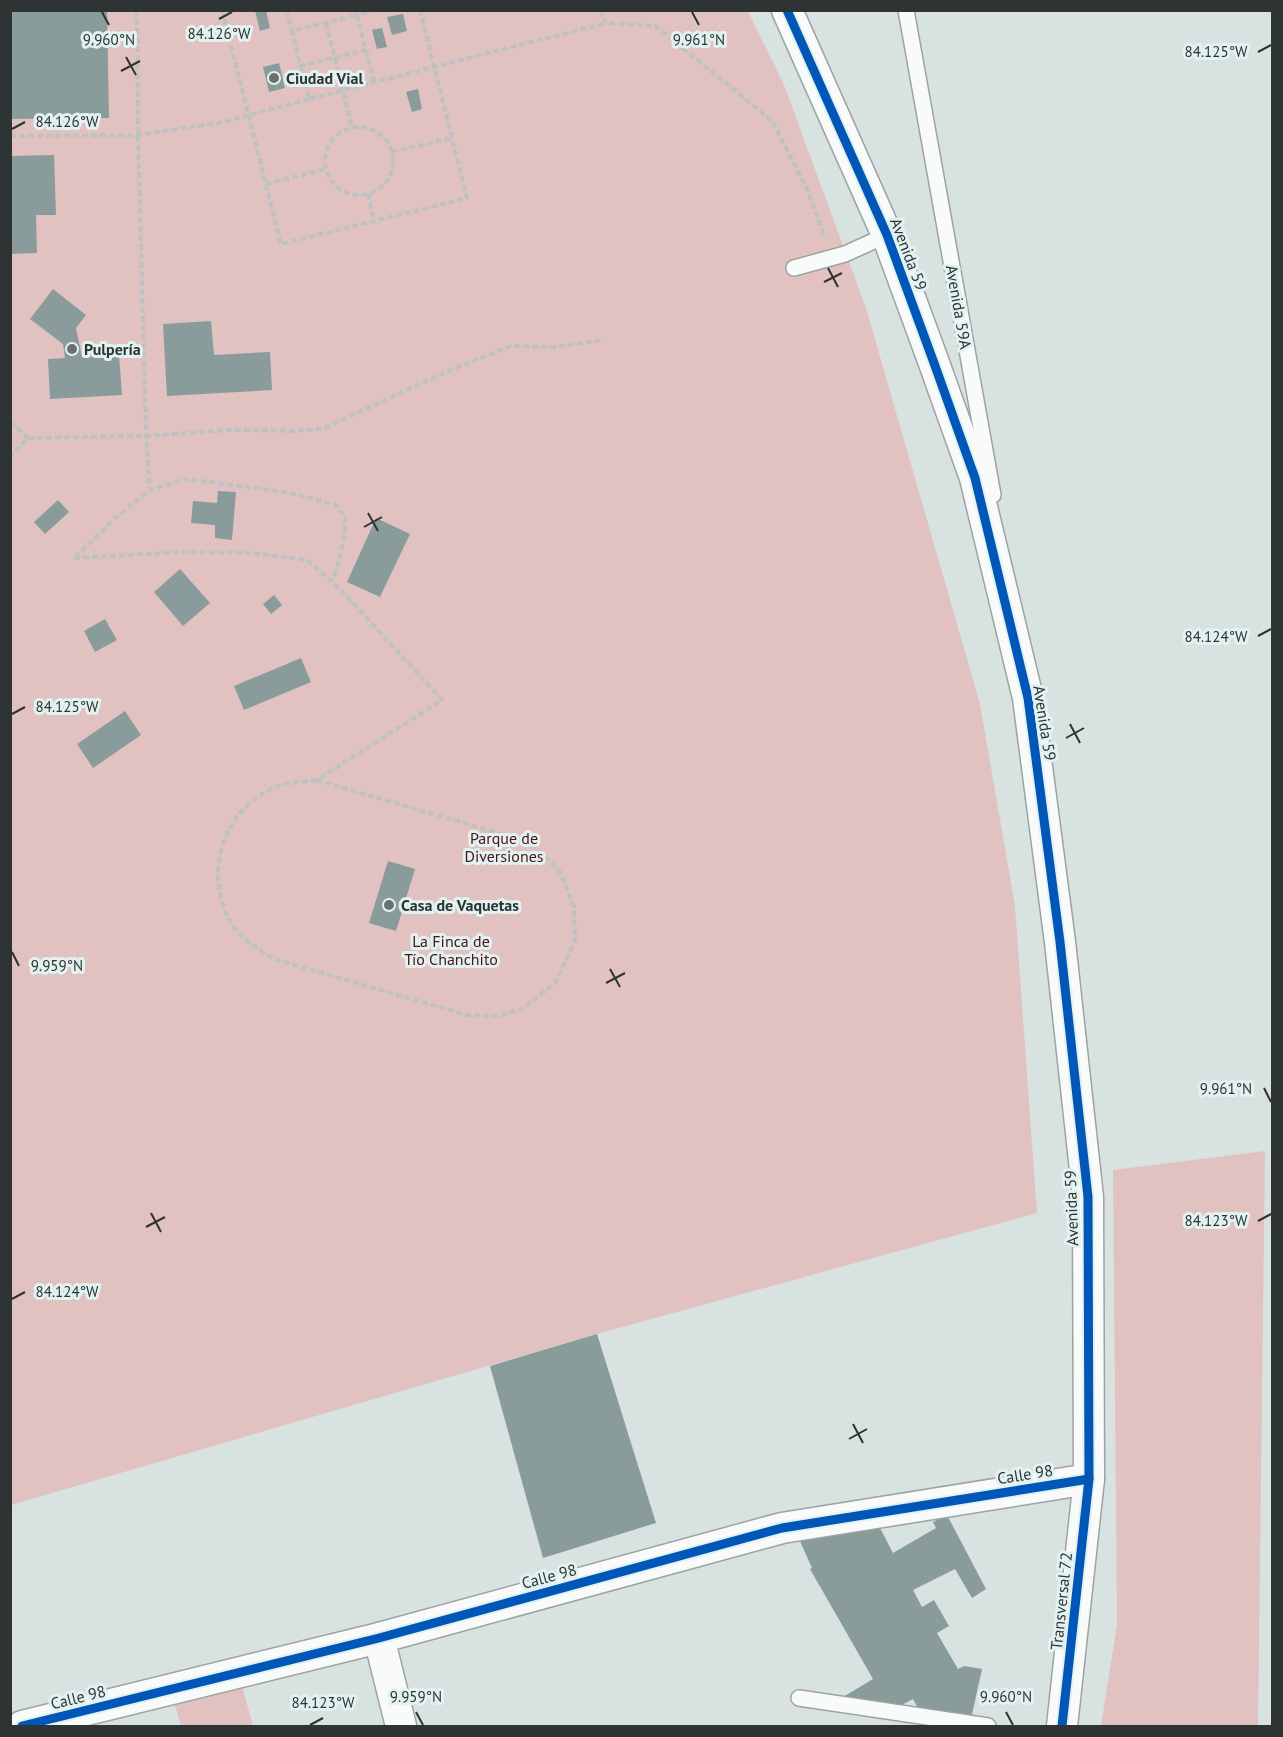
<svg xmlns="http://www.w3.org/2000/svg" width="1283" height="1737" viewBox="0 0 1283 1737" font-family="'PT Sans',sans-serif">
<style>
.green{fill:#e1c2c0}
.building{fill:#899c9b}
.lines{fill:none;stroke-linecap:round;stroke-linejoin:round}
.lane-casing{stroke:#9da3a2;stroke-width:18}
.street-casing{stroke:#9da3a2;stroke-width:33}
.path{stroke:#bec2c2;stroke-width:4;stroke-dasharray:6 3;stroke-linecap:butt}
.lane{stroke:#f9fbfa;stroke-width:15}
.street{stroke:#f9fbfa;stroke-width:30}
.cycleway-casing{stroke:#e2f2f1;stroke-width:13}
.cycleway{stroke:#0057b8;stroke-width:9}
.ticks{fill:none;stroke:#2d3433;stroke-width:2}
.poi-dot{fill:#697170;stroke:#e2f2f1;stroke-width:2}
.labels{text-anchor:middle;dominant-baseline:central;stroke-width:6;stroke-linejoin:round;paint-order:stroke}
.poi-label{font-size:16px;font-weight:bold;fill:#2d3433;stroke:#e2f2f1;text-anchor:start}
.street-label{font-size:16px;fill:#2d3433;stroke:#e2f2f1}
.park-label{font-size:16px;fill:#4d1116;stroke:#e2f2f1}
.ticks-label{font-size:15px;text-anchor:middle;fill:#2d3433;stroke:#e2f2f1;stroke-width:6;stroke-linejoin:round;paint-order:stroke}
</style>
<rect width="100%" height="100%" fill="#d8e2e0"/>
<g class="green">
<path d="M11 11H748L784 85 866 308 980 704 1015 906 1037 1213 597 1334 11 1505Z"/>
<path d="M1265 1151 1258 1726H1101L1117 1625 1113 1170Z"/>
<path d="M242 1686 253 1726H181L175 1705Z"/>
</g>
<g class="building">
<path d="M10 10H107L109 118 10 119Z"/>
<path d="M258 10H266L270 28 260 31 255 11Z"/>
<path d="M403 14 407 31 392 35 387 17Z"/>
<path d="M382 28 387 47 377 49 372 30Z"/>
<path d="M279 63 285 88 269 92 263 67Z"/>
<path d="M418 89 422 109 412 112 406 92Z"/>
<path d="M54 155 56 215H36L37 253 10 254V156Z"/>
<path d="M53 289 86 315 76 328 82 357 119 355 122 395 50 399 48 359 65 358 63 344 30 319Z"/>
<path d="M211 321 214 355 270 352 272 390 167 396 163 324Z"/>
<path d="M218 491 236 492 232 540 215 538V525L191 523 193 501 217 503Z"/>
<path d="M58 500 69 512 45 534 34 522Z"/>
<path d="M376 518 410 534 380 597 347 582Z"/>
<path d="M180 569 210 603 183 626 154 592Z"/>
<path d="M274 595 282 605 271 614 263 604Z"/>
<path d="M105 619 117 640 95 652 84 631Z"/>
<path d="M301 658 311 682 244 710 234 686Z"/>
<path d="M125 711 141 735 93 768 77 744Z"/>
<path d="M388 861 415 869 396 931 369 923Z"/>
<path d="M597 1334 656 1523 543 1558 490 1366Z"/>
<path d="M947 1515 986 1589 972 1598 955 1569 913 1590 922 1607 934 1600 949 1626 937 1633 958 1669 964 1666 982 1669 971 1719 921 1714 913 1699 896 1708 843 1697 873 1679 810 1569 812 1568 799 1539 879 1526 893 1553 936 1528 933 1522Z"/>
</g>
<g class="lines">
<g class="lane-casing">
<g id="lane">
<path d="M906 10 993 495"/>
<path d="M794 268 845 254 887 235"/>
<path d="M799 1698 988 1726"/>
</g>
</g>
<g class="street-casing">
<g id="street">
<path d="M787 10 887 235 934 363 975 478 1028 698 1060 942 1088 1197 1089 1479 1062 1726"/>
<path d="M379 1638 401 1726"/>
<path d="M22 1726 379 1638 782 1528 1089 1479"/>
</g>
</g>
<g class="path">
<path d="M137 10 138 135 146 436 150 490"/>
<path d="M222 10 281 244 467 198 420 10"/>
<path d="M286 10 292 31"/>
<path d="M356 10 357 15 374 10"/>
<path d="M600 10 606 23 656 26 772 121 807 189 825 237"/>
<path d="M326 23 352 127"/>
<path d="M300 66 366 50"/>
<path d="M374 82 357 15 292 31 309 99 606 23"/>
<circle cx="359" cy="161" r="34"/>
<path d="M10 136 138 135 224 122 309 99"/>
<path d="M392 152 452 138"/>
<path d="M266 184 326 169"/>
<path d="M368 194 374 221"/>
<path d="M10 422 28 438 10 457"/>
<path d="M28 438 146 436 229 430 296 431 322 429 453 369 511 346 555 347 604 340"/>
<path d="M75 557 113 520 150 490 186 479 286 492 336 505 345 517V532L339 561 332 581"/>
<path d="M74 558 184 552 250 553 307 560 340 589 442 700 317 780"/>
<path d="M316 780 522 840 537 848 560 872 574 907 575 940 556 982 524 1008 498 1016 467 1015 274 959C257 948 239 938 229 919 207 878 219 822 259 796 264 793 270 789 275 787 287 782 303 782 316 780Z"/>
</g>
<use href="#lane" class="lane"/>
<use href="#street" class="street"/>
<g class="cycleway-casing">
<g id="cycleway">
<path d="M787 10 887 235 934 363 975 478 1028 698 1060 942 1088 1197 1089 1479 1062 1726"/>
<path d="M22 1726 379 1638 782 1528 1089 1479"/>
</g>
</g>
<use href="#cycleway" class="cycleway"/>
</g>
<path class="ticks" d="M102 12 109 25M692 12 699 25M219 19 232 12M1258 52 1271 45M126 57 136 75M121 71 140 61M12 129 25 122M828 268 838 287M824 282 842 273M368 513 378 531M364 527 382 517M1258 636 1271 629M12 714 25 707M1070 724 1080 743M1066 738 1084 728M12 952 19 966M610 969 620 987M606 983 625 973M1264 1088 1271 1102M151 1213 161 1232M1258 1221 1271 1214M146 1227 165 1217M12 1299 25 1292M853 1424 863 1443M849 1439 867 1429M416 1712 423 1725M1006 1712 1013 1725M310 1725 323 1718"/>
<g class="poi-dot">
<circle cx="274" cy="78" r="6"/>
<circle cx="72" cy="349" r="6"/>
<circle cx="389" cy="905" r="6"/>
</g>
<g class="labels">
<g class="poi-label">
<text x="286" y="78">Ciudad Vial</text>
<text x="84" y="349">Pulpería</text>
<text x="401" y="905">Casa de Vaquetas</text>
</g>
<g class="street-label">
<text transform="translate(909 254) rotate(69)">Avenida 59</text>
<text transform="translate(959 307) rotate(80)">Avenida 59A</text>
<text transform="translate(1045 723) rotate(81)">Avenida 59</text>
<text transform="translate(1071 1208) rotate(-92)">Avenida 59</text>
<text transform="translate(1025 1474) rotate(-9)">Calle 98</text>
<text transform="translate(549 1576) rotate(-15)">Calle 98</text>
<text transform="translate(1061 1601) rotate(-84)">Transversal 72</text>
<text transform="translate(78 1697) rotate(-14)">Calle 98</text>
</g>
<g class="park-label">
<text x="504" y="838">Parque de<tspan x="504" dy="18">Diversiones</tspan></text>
<text x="451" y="941">La Finca de<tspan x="451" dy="18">Tío Chanchito</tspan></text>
</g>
</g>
<g class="ticks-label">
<text x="219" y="39">84.126°W</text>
<text x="109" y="45">9.960°N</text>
<text x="699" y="45">9.961°N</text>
<text x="1216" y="57">84.125°W</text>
<text x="67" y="127">84.126°W</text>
<text x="1216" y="642">84.124°W</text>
<text x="67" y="712">84.125°W</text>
<text x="57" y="971">9.959°N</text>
<text x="1226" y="1094">9.961°N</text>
<text x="1216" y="1226">84.123°W</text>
<text x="67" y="1297">84.124°W</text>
<text x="416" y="1702">9.959°N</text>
<text x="1006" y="1702">9.960°N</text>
<text x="323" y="1708">84.123°W</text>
</g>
<rect width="1283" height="1737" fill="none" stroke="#2d3433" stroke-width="24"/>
</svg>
